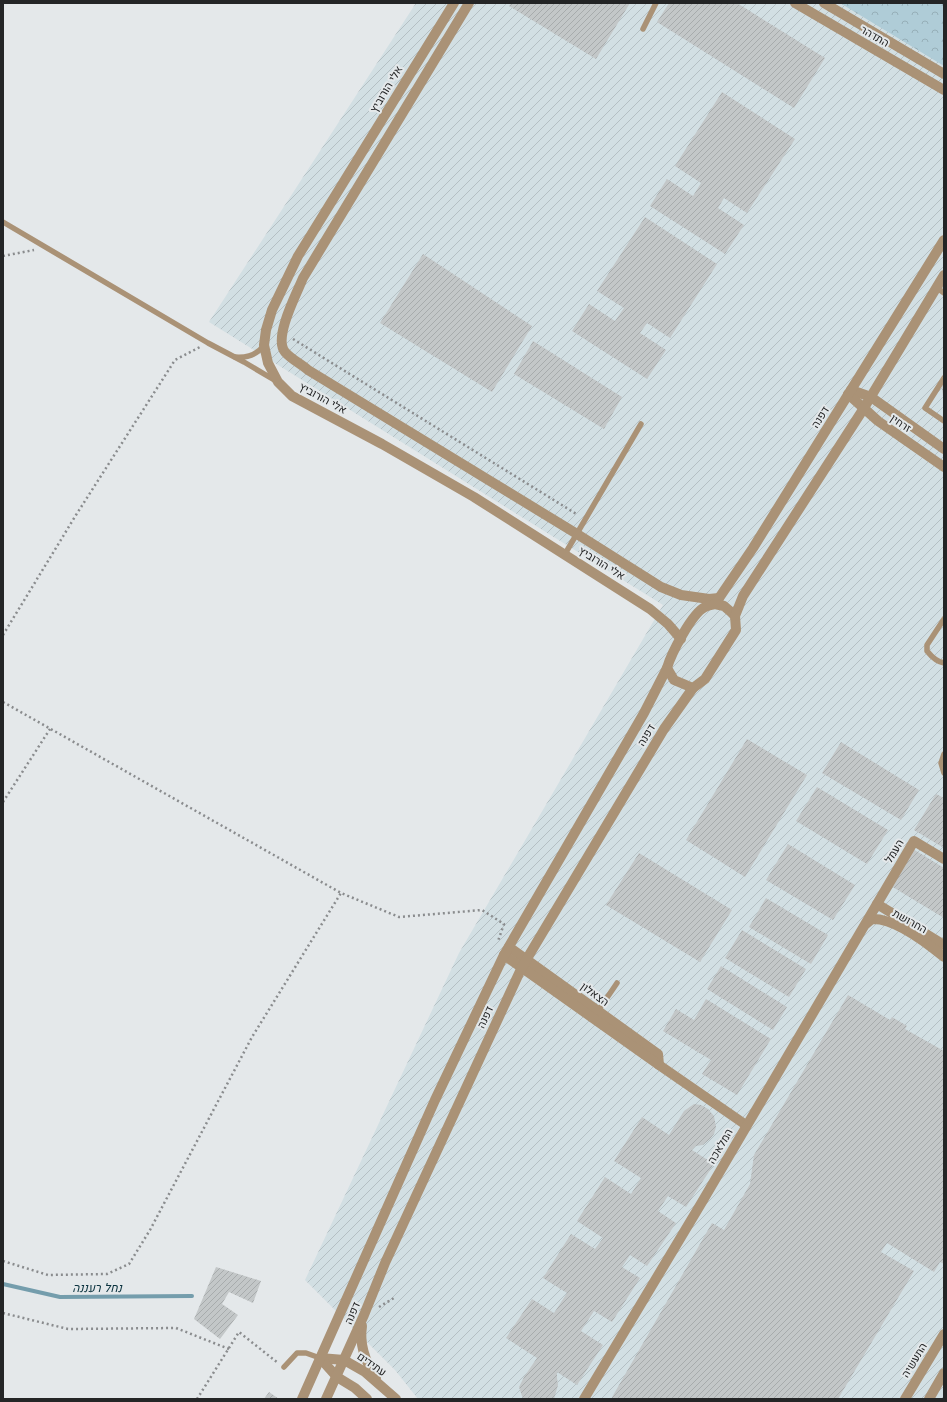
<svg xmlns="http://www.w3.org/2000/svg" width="947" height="1402" viewBox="0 0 947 1402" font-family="Quicksand,Heebo,sans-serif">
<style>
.industrial{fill:url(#industrial-furrows)}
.park{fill:url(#park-crowns)}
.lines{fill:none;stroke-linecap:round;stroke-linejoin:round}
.stream{stroke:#749dac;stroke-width:4}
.building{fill:url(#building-hatch)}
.path{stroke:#8a8c8e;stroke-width:2.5;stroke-dasharray:2 3;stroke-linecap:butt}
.service{stroke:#aa9276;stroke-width:5.5}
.minor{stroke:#aa9276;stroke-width:10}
.tertiary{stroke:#aa9276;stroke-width:10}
.labels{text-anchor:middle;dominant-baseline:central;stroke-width:4;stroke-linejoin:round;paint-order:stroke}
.street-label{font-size:11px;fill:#242526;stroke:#e4e8ea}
.water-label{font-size:12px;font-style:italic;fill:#0b333f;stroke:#e4e8ea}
</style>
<defs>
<pattern id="industrial-furrows" width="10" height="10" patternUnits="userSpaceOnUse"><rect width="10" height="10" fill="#d2dfe3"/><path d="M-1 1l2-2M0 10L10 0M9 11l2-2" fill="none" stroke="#b4bfc3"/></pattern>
<pattern id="park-crowns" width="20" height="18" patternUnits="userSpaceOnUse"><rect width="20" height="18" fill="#afccd7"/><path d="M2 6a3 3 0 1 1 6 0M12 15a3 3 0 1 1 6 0" fill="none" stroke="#96afb8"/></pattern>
<pattern id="building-hatch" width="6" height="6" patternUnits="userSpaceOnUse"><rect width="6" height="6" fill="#c3c7c8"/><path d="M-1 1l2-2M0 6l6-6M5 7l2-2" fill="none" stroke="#a7abac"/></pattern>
</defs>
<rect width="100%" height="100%" fill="#e4e8ea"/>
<path class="industrial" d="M416 3H903L944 28V1399H418L395 1370 305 1280 459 953 663 605 209 322Z"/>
<path class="park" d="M840 3H942L944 4V66Z"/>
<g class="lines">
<path class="stream" d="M3 1284 60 1297 192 1296"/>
</g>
<g class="building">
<path d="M511 3H630L596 59 509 6Z"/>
<path d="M669 3H737L825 58 794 108 657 22Z"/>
<path d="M722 92 795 139 747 213 724 198 718 208 744 225 725 254 650 206 667 179 693 196 701 183 675 166Z"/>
<path d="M645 217 717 264 670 338 647 323 640 333 666 350 647 379 572 331 589 304 615 321 624 308 597 291Z"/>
<path d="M423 254 532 326 492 392 380 323Z"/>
<path d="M533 341 622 397 604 429 514 374Z"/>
<path d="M944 383V396H943L941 384Z"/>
<path d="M747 739 807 775 745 877 686 840Z"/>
<path d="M841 742 919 790 901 820 822 773Z"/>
<path d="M817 787 888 830 867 864 796 821Z"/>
<path d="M936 794 944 798V848L914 830Z"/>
<path d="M788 844 855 885 833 920 766 880Z"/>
<path d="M913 849 944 868V918L891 886Z"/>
<path d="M639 853 732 910 700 962 606 905Z"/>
<path d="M766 898 828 935 811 964 749 927Z"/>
<path d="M742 930 806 969 789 997 725 958Z"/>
<path d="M721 966 787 1007 773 1030 707 989Z"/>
<path d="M848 995 890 1020 892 1017 907 1026 905 1029 944 1051V1264L940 1262 934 1272 887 1243 881 1252 914 1271 838 1399H611L712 1223 724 1230 750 1184 754 1155Z"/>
<path d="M706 999 771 1039 737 1095 702 1074 711 1060 663 1031 676 1009 694 1020Z"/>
<path d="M694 1104 701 1105 708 1109 714 1116 716 1127 714 1134 710 1139 703 1145 696 1146 692 1150 714 1164 686 1207 668 1196 658 1211 676 1223 647 1266 630 1255 622 1267 640 1278 612 1322 594 1311 581 1331 603 1345 577 1385 557 1372V1378L558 1385 554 1399H523L519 1387 524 1377 537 1358 506 1338 532 1299 554 1313 567 1293 543 1278 571 1234 595 1249 603 1238 577 1221 605 1177 631 1194 641 1178 614 1161 642 1117 669 1135 684 1111Z"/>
<path d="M216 1267 261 1281 253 1303 229 1292 222 1304 238 1315 220 1339 194 1319Z"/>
<path d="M269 1392 279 1399H264Z"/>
</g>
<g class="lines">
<g class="path">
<path d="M3 256 34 250"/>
<path d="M293 339 578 515"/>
<path d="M3 635 76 515 175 360 200 347"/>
<path d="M3 702 341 893 399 917 482 910 504 924 498 941"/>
<path d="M3 802 50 729"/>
<path d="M3 1261 48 1275 107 1274 129 1264 150 1230 252 1037 341 893"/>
<path d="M379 1307 394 1298"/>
<path d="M3 1313 68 1329 176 1328 229 1349"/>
<path d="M197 1399 239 1332 278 1363"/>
</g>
<g class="service">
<path d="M643 29 656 3"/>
<path d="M3 222 208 343 244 362 276 381"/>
<path d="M936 287 944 293"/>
<path d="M235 357C247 358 257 355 264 345"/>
<path d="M944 378 925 408 944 421"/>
<path d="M565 554 641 424"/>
<path d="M944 619 927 645V651C931 656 937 662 944 663"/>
<path d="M944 754 941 763 944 773"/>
<path d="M598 1011 617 983"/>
<path d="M284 1367 297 1353H306L320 1358"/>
</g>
<g class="minor">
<path d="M454 3 298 256 272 310 266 330 264 345 268 363 278 382 292 396 382 444 474 497 650 609 668 624 681 639"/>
<path d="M469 3 303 278C297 293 273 338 285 352 291 359 301 364 308 370L577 534 661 587 681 595 709 599 719 598"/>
<path d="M795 3 944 90"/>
<path d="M824 3 944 74"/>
<path d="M851 390 871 397 944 449"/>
<path d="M848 394 878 421 944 467"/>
<path d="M877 904 944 945"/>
<path d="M866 924 872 919C895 918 927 943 944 957"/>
<path d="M509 947 658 1054 659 1065"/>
<path d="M504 955 659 1065 746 1125"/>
<path d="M584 1399 702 1202 914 841 944 859"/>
</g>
<g class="tertiary">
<path d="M715 604 753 548 944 240"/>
<path d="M715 604 724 606 731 612 735 616 736 630 705 679 693 688 674 680 667 668C671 654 692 613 705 607 708 605 712 605 715 604Z"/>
<path d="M735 616 743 596 864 408 944 275"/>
<path d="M362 1326C359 1345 366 1363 376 1378"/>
<path d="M320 1358 344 1360 365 1372 396 1399"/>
<path d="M320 1358 337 1377 355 1388 367 1399"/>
<path d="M302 1399 435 1100 504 955 644 713 667 668"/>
<path d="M326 1399 364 1315 385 1263 522 967 664 729 693 688"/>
<path d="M905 1399 944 1334"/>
<path d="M929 1399 944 1373"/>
</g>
</g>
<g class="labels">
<g class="street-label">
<text transform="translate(875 36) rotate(30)">התדהר</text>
<text transform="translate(386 89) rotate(-59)">אלי הורוביץ</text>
<text transform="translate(323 398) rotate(29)">אלי הורוביץ</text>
<text transform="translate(820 417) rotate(-58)">דפנה</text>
<text transform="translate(901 423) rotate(34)">זרחין</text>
<text transform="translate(602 563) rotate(32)">אלי הורוביץ</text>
<text transform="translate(646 735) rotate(-59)">דפנה</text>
<text transform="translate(894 851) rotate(-59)">העמל</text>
<text transform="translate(910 921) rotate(29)">החרושת</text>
<text transform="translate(595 994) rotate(36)">הצאלון</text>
<text transform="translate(485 1017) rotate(-65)">דפנה</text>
<text transform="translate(720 1146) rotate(-60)">המלאכה</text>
<text transform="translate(352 1313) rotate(-67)">דפנה</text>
<text transform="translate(914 1360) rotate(-59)">התעשיה</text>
<text transform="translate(372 1364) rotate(35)">עתידים</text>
</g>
<g class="water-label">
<text x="97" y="1287">נחל רעננה</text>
</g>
</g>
<rect width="947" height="1402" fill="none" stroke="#242526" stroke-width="8"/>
</svg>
